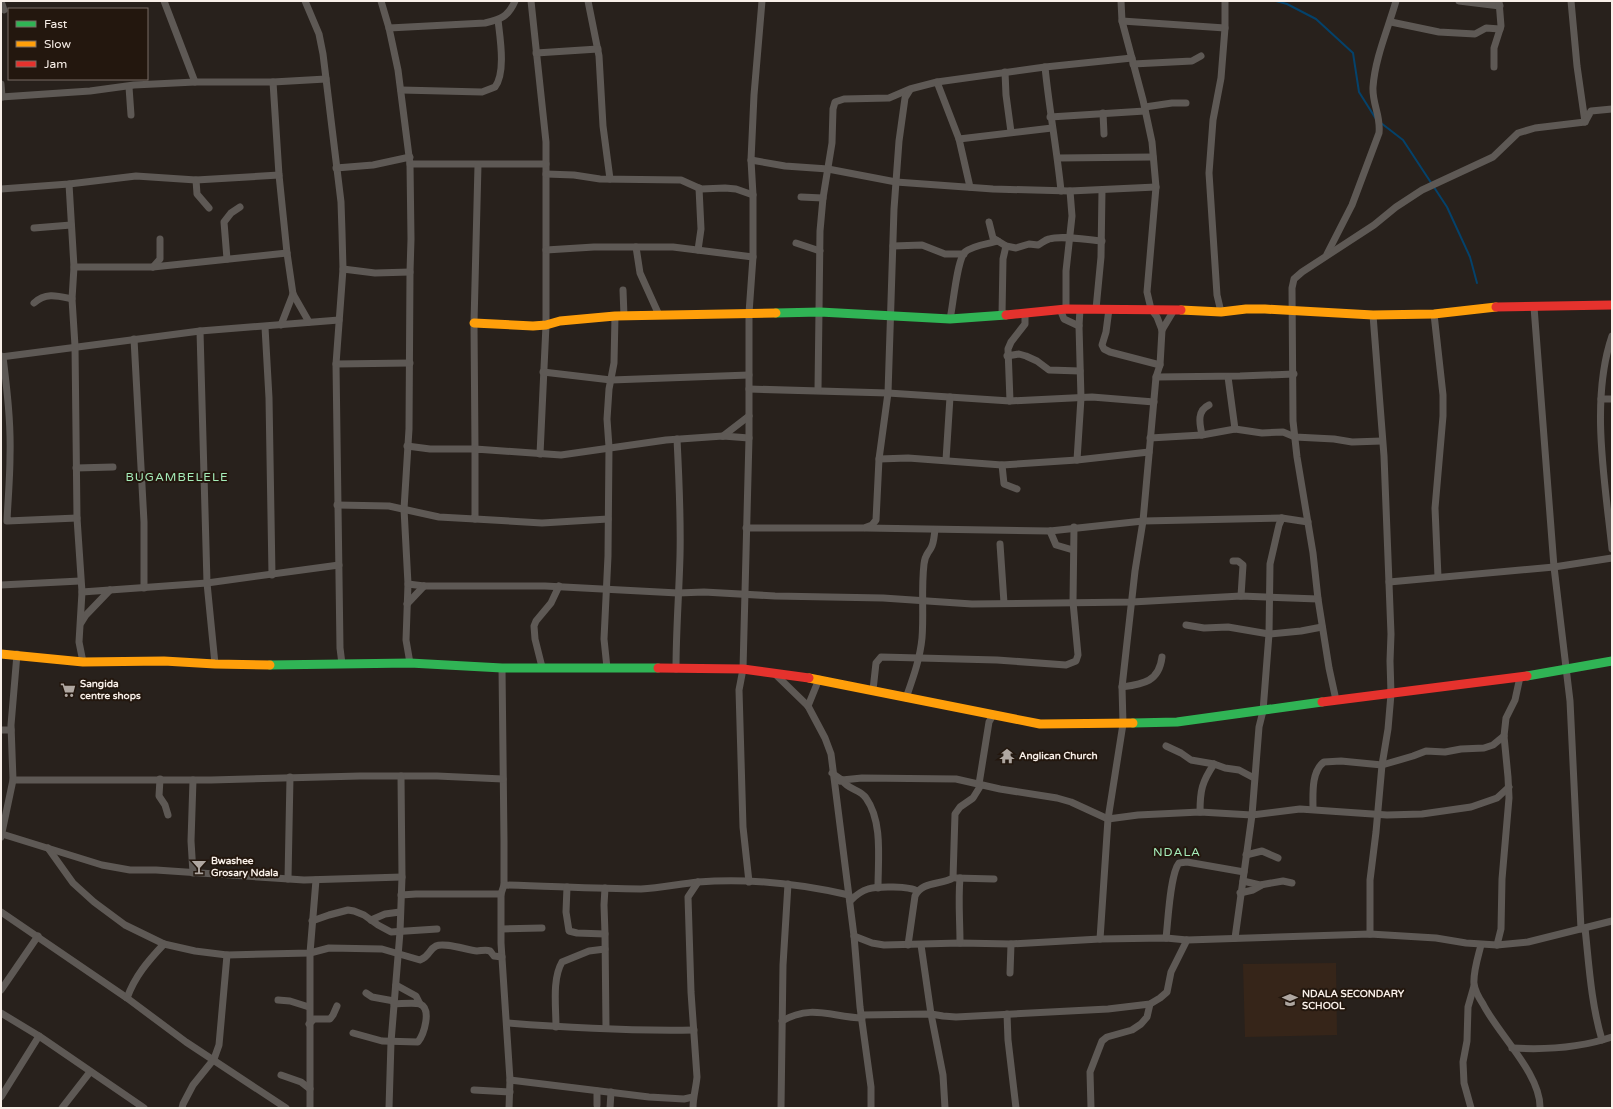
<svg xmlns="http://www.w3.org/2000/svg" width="1613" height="1109" viewBox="0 0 1613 1109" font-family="'Varela Round',sans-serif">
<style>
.built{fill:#362519}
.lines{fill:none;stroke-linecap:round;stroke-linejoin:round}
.stream{stroke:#04426b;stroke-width:2}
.street{stroke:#5e5955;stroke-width:7}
.fast{stroke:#30b455;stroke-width:9}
.slow{stroke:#ff9f0a;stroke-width:9}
.jam{stroke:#e5322d;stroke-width:9}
.labels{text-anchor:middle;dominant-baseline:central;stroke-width:4;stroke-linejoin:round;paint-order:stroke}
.poi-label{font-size:10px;font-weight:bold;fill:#f8efe8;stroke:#23170e;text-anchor:start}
.quarter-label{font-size:12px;letter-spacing:1px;fill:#a5edba;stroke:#23170e}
</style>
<rect width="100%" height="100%" fill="#28211c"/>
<path class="built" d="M1336 963 1337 1035 1245 1037 1243 964Z"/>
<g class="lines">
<g class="stream">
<path d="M1276 1 1287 4 1316 19 1353 53 1359 92 1376 119"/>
<path d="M1381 123 1403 140 1447 207 1470 257 1477 283"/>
</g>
<g class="street">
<path d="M1 1 4 10"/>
<path d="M164 1 195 82"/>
<path d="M305 1 319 34 323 54 341 202 342 232 343 269 336 364 340 648 342 664"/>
<path d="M381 1 389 28 398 70 410 164 411 239 410 272 409 429 404 509 408 584 406 640 410 663"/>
<path d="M531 1 546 142V325L540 454"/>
<path d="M588 1 599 56 603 126 610 179"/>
<path d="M1459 1 1500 6"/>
<path d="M1571 1 1577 66 1585 122"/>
<path d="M1122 21 1225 28"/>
<path d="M1391 22 1439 32 1475 34 1486 28 1500 29"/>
<path d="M389 28 485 23C501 19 508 17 515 1"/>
<path d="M536 53 598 49"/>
<path d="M1133 64 1192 61 1201 56"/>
<path d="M1045 67C1049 108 1057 150 1061 191"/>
<path d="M1494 67V48L1501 26 1499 1"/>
<path d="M1005 72 1006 95 1011 132"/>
<path d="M273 82 279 175 287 253 293 294 309 322"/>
<path d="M937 82 959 139 970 187"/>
<path d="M1 84 2 97"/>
<path d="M129 87 131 115"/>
<path d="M401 90 482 92 495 87C506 72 500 38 498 20"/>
<path d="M1 97 90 91 134 85 195 82H273L326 79"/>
<path d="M1145 107 1172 103H1186"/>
<path d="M1103 113 1104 134"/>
<path d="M1050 117 1145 111"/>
<path d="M959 139 1052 128"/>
<path d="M1058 158 1153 157"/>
<path d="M751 160 785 166 828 169 896 182 993 189 1070 191 1156 187"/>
<path d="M410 164H546"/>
<path d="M336 168 373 165 410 157"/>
<path d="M546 174 574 175 600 179 681 180 701 189 725 188 736 189 753 195"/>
<path d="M196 180 197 194 209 208"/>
<path d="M69 184 74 267"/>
<path d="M1 189 69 184 136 176 196 180 279 175"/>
<path d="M801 197 823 198"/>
<path d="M989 222 993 238 1006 246 1016 248 1029 244 1038 245C1042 243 1045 240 1049 239 1062 235 1087 240 1102 241"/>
<path d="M34 228 71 225"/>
<path d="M796 243 820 251"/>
<path d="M893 246 922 245 945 254H964"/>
<path d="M636 247 640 273 659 315"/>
<path d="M546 250 594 247H673L753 257"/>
<path d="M698 250 701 229 699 188"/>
<path d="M1327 254 1352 205 1379 133C1381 115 1372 104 1373 87 1375 58 1388 29 1396 1"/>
<path d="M227 259 224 222 231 213 240 207"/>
<path d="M153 267 160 259V239"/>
<path d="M343 269 375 273 410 272"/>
<path d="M623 290 624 316"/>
<path d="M34 303C46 292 58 296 72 299"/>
<path d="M1534 307 1554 567 1570 701 1581 929"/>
<path d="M1060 309 1064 319 1079 326"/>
<path d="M1066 309V271L1072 216 1070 191"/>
<path d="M1096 309 1101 257 1102 190"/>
<path d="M1109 309 1106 332 1102 345 1104 349 1110 352 1160 365"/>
<path d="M1221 312 1217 295 1209 173 1213 120 1221 78 1225 28V1"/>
<path d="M1434 314 1443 395V416L1435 508 1438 577"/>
<path d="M1002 315 1003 259 1006 246"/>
<path d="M950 319C953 306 957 259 965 252 973 245 988 244 998 241"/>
<path d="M281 325 293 294"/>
<path d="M265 327 269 398 272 575"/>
<path d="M1162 330 1174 310"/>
<path d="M200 331 207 583 215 664"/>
<path d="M1612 336C1590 400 1605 482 1612 549"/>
<path d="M134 339 144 522V588"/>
<path d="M1 356 3 357C7 390 11 423 10 456 10 477 8 499 7 521L77 518"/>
<path d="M1007 356 1019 354 1026 356 1037 361 1049 370 1080 371"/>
<path d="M1 357 200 331 339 320"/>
<path d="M336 364 410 363"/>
<path d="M543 372 611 380 749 375"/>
<path d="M1156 377 1240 376 1294 374"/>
<path d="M1228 377 1235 429"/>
<path d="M749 389 888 393 1010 401 1092 397 1154 402"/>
<path d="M818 390 820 231 823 198 832 143 833 109 835 102 844 99 889 98 910 89 937 82 1045 67 1132 58"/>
<path d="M1601 399H1612"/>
<path d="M1010 401 1008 349 1011 342 1025 324V313"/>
<path d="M1202 435C1200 425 1196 411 1209 405"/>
<path d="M723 436 749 416"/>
<path d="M1150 438 1202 435 1235 429 1262 433 1283 432 1295 437 1334 439 1352 442 1382 441"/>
<path d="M407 446 430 449H475L474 323 478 165"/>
<path d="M879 459 908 458 1002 465 1077 460 1149 452"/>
<path d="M946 460 950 397"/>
<path d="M1077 460 1081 398 1079 326 1080 309"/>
<path d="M1002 465 1004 484 1017 489"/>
<path d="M76 468 113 467"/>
<path d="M337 505 389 506 439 517 475 519V449L561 455 666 440 723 436 749 438"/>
<path d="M475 519 542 523 608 519"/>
<path d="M746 528H864L872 525 876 520 879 459 888 393 894 209 899 141 905 98 910 90"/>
<path d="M866 528 1050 531 1143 521 1282 518 1308 522"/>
<path d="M1050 531 1056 545 1073 550"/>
<path d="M1000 544 1004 603"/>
<path d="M1233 561H1238L1243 565 1241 596"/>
<path d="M1389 582 1554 567 1612 558"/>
<path d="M408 584 424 586H545L678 593 704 592 775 596 883 598 972 604 1132 602 1241 596 1318 599"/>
<path d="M1 585 80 581"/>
<path d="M82 592 207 583 339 565"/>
<path d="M407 604 424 586"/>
<path d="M81 623 86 615 110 590"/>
<path d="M1186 625 1204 628 1228 627 1269 634 1301 631 1322 627"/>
<path d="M83 662 79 642 82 592 77 518 75 346 72 299 74 267H153L287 253"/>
<path d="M542 667 535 639 534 626 536 621 551 603 559 586"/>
<path d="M502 668 504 841V885L501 894V943L510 1080 509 1108"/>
<path d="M607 668 604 639 608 556 609 447 607 419 609 389 614 363 615 316"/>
<path d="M676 669C676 631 679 594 680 556 681 517 679 478 677 439"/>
<path d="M774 673 808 706 825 738 831 754 854 936 860 1007 871 1087V1108"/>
<path d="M1122 687C1143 684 1159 682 1162 657"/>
<path d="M873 690 876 663 881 657 997 660 1066 665 1076 661 1078 655 1073 602 1074 527"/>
<path d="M906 698C913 678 920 659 922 638 924 614 921 589 924 564 925 555 927 555 931 548 934 543 934 536 935 530"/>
<path d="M1336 700 1329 668 1318 599 1313 553 1297 457 1293 421 1292 288 1294 279 1302 272 1374 225 1396 207 1422 190 1493 157 1518 133 1535 128 1585 122 1591 111 1612 109"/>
<path d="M808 706 819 679"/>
<path d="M1 730H11"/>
<path d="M1166 746 1181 753 1191 760 1214 764 1225 768 1239 770 1254 778"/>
<path d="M832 773 842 780 862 778 956 779 1000 789 1057 798 1071 802 1108 819 1138 815 1200 812 1252 815 1300 809 1387 815 1422 814 1471 807 1497 798 1509 787"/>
<path d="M160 779 159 796 165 805 168 815"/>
<path d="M13 780H211L360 776H437L503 779"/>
<path d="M840 781 842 780C848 790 860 789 866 798 883 822 878 859 878 888"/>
<path d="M979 784 989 722 993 715"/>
<path d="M1313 809C1313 795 1311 771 1324 762L1341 761 1382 765 1413 756 1426 751 1445 752 1461 749 1484 748 1493 745 1504 736"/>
<path d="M1200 812C1200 790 1202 782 1214 764"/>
<path d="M2 834 102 865 130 870H156L304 880 402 877"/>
<path d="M1 837 13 780 11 725 17 654"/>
<path d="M48 848 73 883 94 902 125 925 164 944 195 951 227 955 310 953 329 948 382 949 420 960C430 956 428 950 436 946 444 942 467 950 477 951 481 951 486 949 490 951 491 952 493 955 494 956L502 957"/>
<path d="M1246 855 1262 851 1278 858"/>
<path d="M193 873 191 841 193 780"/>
<path d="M956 878 994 879"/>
<path d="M288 879 290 777"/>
<path d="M1243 881 1260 885 1283 881 1292 883"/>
<path d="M749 882 743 827 739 690 743 669 749 438V313L753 257V195L751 160 754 95 762 1"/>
<path d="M504 885C550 886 595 889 641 889 660 888 679 884 698 882 747 878 801 884 849 895"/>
<path d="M567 887 566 912 569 931 577 933 605 934"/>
<path d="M605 888 604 905 605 934 606 1028"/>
<path d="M1240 893 1253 890 1262 885"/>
<path d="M401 895 416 894H501"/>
<path d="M850 901C855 896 861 891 868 889 877 886 910 886 917 891"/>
<path d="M1 912 127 998 186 1042 286 1108"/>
<path d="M371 920 385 914 400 912"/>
<path d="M312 921 329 915 348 910 354 911 364 915 378 925 391 932 437 929"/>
<path d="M1585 928C1589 965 1591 1003 1602 1040"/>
<path d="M502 929 542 928"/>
<path d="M1370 934V880L1376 832 1382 765 1388 729 1391 694 1390 661 1391 634 1384 456 1373 315"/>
<path d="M854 936 872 943 884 945 960 943 1011 944 1100 939 1166 938 1187 940 1370 934 1436 938 1466 943 1497 945 1528 942 1612 921"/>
<path d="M1166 938C1168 922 1170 874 1179 863L1187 862 1244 872"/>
<path d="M1235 938 1252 815 1259 727 1263 711 1269 634 1270 564 1279 525 1282 518"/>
<path d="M1100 939 1108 819 1123 724 1122 687 1135 571 1143 521 1156 377 1160 365 1162 330 1157 317 1151 309 1147 292 1156 187 1152 142 1143 100 1122 21 1121 1"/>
<path d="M960 943C960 921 958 900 960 878"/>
<path d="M908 945 915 896C922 881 941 885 953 878L955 814 960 807 973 798 981 785"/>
<path d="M921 945 931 1014 943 1075 945 1108"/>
<path d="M1481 945C1478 957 1473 972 1474 984 1475 991 1479 998 1483 1004 1498 1034 1541 1074 1540 1108"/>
<path d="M1497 945 1501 929 1502 879 1509 798 1508 777 1504 736 1506 718 1515 700 1520 677"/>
<path d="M1010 973 1011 944"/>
<path d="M396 985 416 996 420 1004"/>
<path d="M1 990 38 936"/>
<path d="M366 993 372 997 394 1001"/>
<path d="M127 998C135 976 148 961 164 944"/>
<path d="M278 1000 290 1001 309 1007"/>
<path d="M1 1013 39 1036 144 1108"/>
<path d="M1007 1014 1008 1040 1016 1108"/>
<path d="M861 1015 931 1014 943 1016 956 1017 1108 1009 1150 1004 1160 998 1167 992 1171 972 1187 940"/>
<path d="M782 1021C811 1004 832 1017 862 1018"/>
<path d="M507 1023C569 1028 632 1031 694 1030"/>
<path d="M309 1024 314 1019H330L333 1015 337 1006"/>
<path d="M556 1027C556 1007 552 979 562 962L589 951 605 949"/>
<path d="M353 1033 382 1041 418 1042C424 1034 432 1009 420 1004 413 1002 401 1004 394 1004"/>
<path d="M1512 1048C1546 1050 1580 1048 1612 1037"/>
<path d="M281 1075 301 1082 310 1089"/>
<path d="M510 1080 649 1097 684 1099 693 1097"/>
<path d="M474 1090 510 1092"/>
<path d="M1 1097 39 1036"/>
<path d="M597 1105V1091"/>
<path d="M62 1108 90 1072"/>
<path d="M182 1108 183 1104 193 1085 214 1059 219 1045 227 955"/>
<path d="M310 1108V953L316 880"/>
<path d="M389 1108 391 1042 400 932 402 877 401 776"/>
<path d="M610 1108 611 1092"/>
<path d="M693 1108C693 1097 696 1088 697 1077L691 992 688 897 698 882"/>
<path d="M781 1108 783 965 788 884"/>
<path d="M1091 1108 1090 1072 1102 1041 1107 1037 1132 1030 1141 1024 1147 1017 1150 1004"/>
<path d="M1471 1108 1464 1083 1463 1062 1467 1041 1468 1007 1474 986"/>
</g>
<g class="fast">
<path d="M776 313 820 312 950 319 1006 315"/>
<path d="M270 665 410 663 502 668H658"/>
<path d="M1527 676 1612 661"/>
<path d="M1133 723 1177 722 1322 702"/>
</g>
<g class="slow">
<path d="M1181 310 1221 312 1246 309H1265L1373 315 1434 314 1496 307"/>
<path d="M474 323 533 326 546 325 560 321 615 316 776 313"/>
<path d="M1 654 83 662 164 661 215 664 270 665"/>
<path d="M809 678 1040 724 1133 723"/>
</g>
<g class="jam">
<path d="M1496 307 1612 305"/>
<path d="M1006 315 1066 309 1181 310"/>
<path d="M658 668 743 669 809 678"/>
<path d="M1322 702 1527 676"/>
</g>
</g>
<defs>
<g id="supermarket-bare" transform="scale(1.2)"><path d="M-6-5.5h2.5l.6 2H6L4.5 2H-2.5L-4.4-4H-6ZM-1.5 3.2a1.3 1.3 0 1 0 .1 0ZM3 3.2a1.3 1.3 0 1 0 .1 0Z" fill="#afa7a1" stroke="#23170e" stroke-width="2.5" paint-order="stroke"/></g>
<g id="temple-bare" transform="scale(1.2)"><path d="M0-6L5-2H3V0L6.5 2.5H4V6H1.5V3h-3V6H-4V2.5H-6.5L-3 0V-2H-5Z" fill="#afa7a1" stroke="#23170e" stroke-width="2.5" paint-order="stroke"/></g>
<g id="bar-bare" transform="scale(1.2)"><path d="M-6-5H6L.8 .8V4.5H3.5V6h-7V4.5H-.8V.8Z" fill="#afa7a1" stroke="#23170e" stroke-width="2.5" paint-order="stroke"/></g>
<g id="school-bare" transform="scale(1.2)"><path d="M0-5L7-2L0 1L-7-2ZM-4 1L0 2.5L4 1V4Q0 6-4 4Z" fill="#afa7a1" stroke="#23170e" stroke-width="2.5" paint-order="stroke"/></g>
</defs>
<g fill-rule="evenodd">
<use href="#supermarket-bare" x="68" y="690"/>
<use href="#temple-bare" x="1007" y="756"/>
<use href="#bar-bare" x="199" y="867"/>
<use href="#school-bare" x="1290" y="1000"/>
</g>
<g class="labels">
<g class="poi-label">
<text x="80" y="684">Sangida<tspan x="80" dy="12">centre shops</tspan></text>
<text x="1019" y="756">Anglican Church</text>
<text x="211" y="861">Bwashee<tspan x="211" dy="12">Grosary Ndala</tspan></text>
<text x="1302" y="994">NDALA SECONDARY<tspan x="1302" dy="12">SCHOOL</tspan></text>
</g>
<g class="quarter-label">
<text x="177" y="477">BUGAMBELELE</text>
<text x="1177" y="852">NDALA</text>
</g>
</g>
<rect width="1613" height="1109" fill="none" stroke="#f8efe8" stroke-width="4"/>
<rect x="8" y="8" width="140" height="72" fill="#23170e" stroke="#786d65"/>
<rect x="16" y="21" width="20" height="6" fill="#30b455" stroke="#786d65"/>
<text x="44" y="28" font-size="12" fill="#f8efe8">Fast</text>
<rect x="16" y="41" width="20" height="6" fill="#ff9f0a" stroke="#786d65"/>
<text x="44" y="48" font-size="12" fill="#f8efe8">Slow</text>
<rect x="16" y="61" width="20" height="6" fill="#e5322d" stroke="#786d65"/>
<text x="44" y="68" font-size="12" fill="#f8efe8">Jam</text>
</svg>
